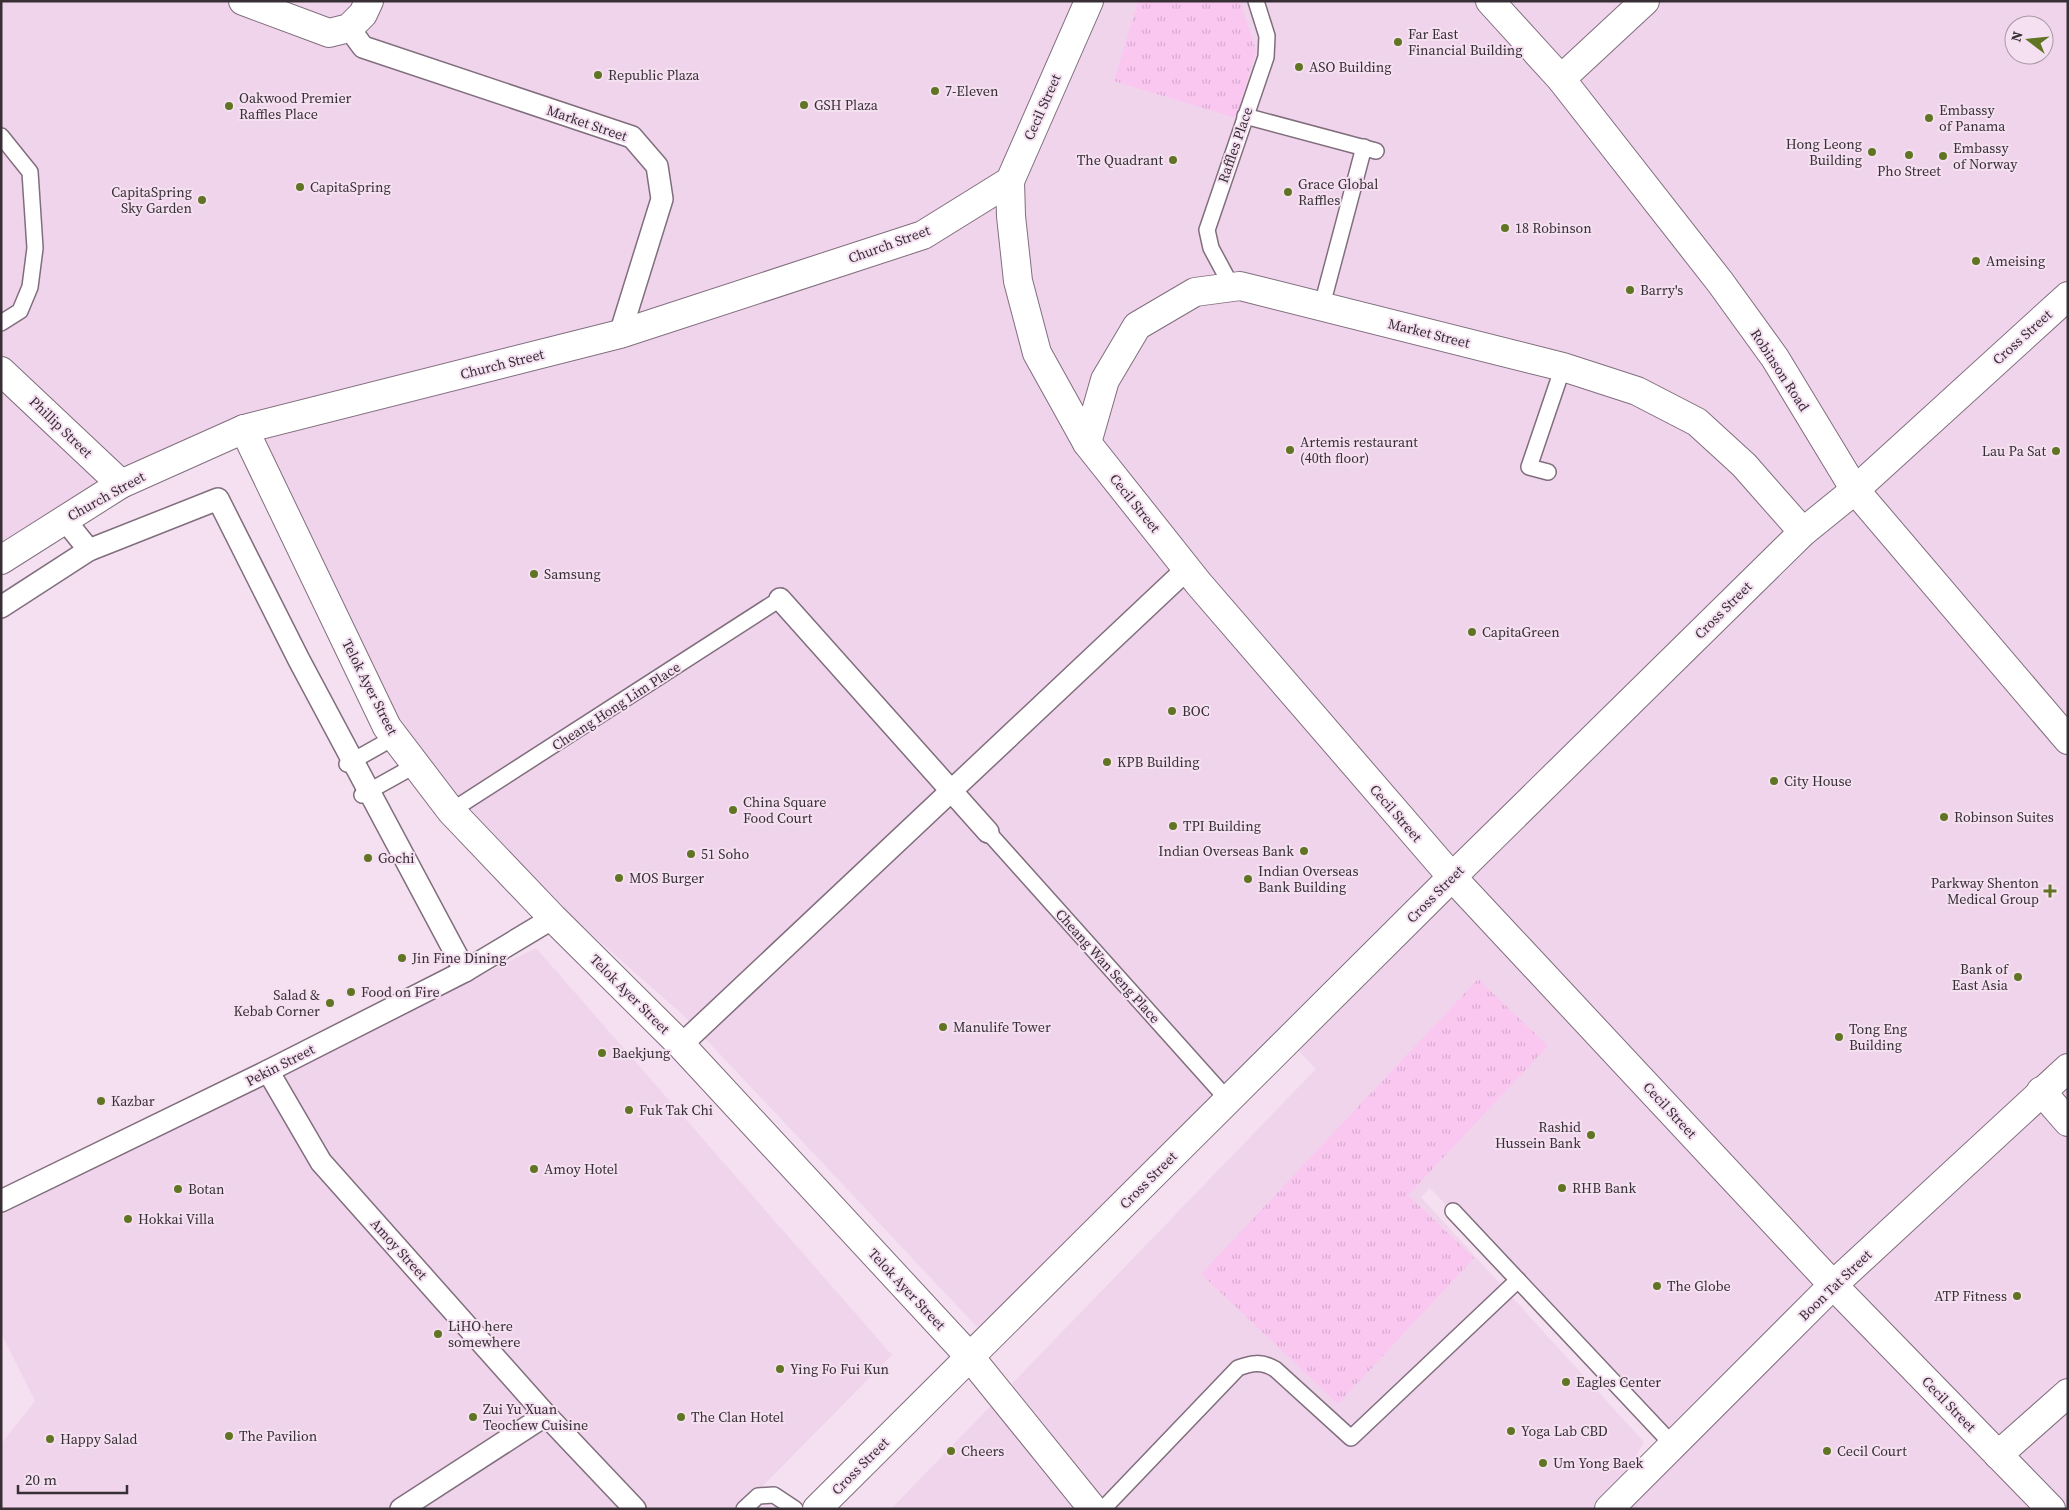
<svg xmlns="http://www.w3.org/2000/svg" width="2069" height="1510" viewBox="0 0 2069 1510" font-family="'Source Serif 4',serif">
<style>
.built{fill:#f0d4eb;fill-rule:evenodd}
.grass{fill:url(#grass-tufts)}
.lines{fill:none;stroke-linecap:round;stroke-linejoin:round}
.service-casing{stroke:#806e7d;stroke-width:18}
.pedestrian-casing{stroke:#806e7d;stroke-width:24}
.minor-casing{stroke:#806e7d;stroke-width:30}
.secondary-casing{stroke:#806e7d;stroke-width:30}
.primary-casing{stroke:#806e7d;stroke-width:30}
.trunk-casing{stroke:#806e7d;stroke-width:30}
.service{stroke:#fff;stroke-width:15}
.pedestrian{stroke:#fff;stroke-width:21}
.minor{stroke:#fff;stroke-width:28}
.secondary{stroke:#fff;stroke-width:28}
.primary{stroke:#fff;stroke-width:28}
.trunk{stroke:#fff;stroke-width:28}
.poi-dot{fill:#607423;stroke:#f5e0f1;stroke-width:2}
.labels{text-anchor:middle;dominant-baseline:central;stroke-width:4;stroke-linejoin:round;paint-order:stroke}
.poi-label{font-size:14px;fill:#382f36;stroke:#f5e0f1;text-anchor:start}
.street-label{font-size:14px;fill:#382f36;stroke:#f5e0f1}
</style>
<defs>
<pattern id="grass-tufts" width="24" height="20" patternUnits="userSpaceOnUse" patternTransform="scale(1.25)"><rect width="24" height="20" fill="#fac7f1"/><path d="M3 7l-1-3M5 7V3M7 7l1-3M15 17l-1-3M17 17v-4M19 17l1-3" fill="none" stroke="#d7abcf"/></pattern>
</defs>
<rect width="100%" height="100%" fill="#f5e0f1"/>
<g class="built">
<path d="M1 1H2068V1509H1609L1673 1445 1430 1188 1421 1197 1644 1442 1606 1509H891L1316 1069 1288 1040 1228 1100 977 1327 683 1015 451 811 416 765 245 429 1 561ZM2014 25H2044V55H2014Z"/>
<path d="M536 948 892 1355 740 1509H1V1444L35 1401 1 1333V1215Z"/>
</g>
<g class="grass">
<path d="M1138 1H1240L1256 50 1236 118 1114 81Z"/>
<path d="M1478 979 1548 1046 1408 1195 1474 1258 1338 1404 1201 1274Z"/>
</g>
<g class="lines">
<g class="service-casing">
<g id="service">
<path d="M1245 116 1376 151"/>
<path d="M1 136 30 172 35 248 30 287 20 311 1 323"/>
<path d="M1232 287 1211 248 1207 230 1266 57 1267 36 1256 1"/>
<path d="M1322 305 1364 147"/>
<path d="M1548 472 1529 467 1563 367"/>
<path d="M347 764 395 737"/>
<path d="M362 795 416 765"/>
<path d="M451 811 780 599"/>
<path d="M988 832 1228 1100"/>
<path d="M1453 1211 1673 1445"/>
<path d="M744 1509 758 1496 774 1495 795 1509"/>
<path d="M1103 1509 1238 1368C1252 1363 1261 1361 1275 1369L1351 1438 1518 1280"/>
</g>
</g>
<g class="pedestrian-casing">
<g id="pedestrian">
<path d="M349 28 363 47 632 137 657 166 662 199 620 334"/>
<path d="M64 519 89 550"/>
<path d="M780 599 988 832"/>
<path d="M1 607 89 550 218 499 299 660 465 971"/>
<path d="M681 1045 1187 569"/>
<path d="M268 1071 321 1162 546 1415 635 1509"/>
<path d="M1 1201 268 1071 465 971 553 918"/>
<path d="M401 1509 546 1415"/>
</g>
</g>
<g class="minor-casing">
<g id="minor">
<path d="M243 1 329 33 349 28 363 14 369 1"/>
<path d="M1561 79 1645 1"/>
<path d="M1 371 121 484"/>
<path d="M244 429 387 727 451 811 553 918 681 1045 970 1357 1093 1509"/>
<path d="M1087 443 1105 380 1137 326 1195 292 1240 286 1563 367 1637 391 1697 422 1744 465 1803 532"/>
<path d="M2041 1091 2068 1122"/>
<path d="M1998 1455 2068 1393"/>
<path d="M1609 1509 1833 1285 2068 1068"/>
</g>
</g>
<g class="secondary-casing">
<path id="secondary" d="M1010 181 1011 216 1018 281 1037 353 1087 443 1199 584 1452 877 1833 1285 2051 1509"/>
</g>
<g class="primary-casing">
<g id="primary">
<path d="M1 560 121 484 244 429 620 334 923 235 1010 181 1089 1"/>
<path d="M817 1509 1452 877 1803 532 1855 490 2068 296"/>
</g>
</g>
<g class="trunk-casing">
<path id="trunk" d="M1490 1 1561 79 1720 282 1775 358 1855 490 2068 740"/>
</g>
<use href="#service" class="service"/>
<use href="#pedestrian" class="pedestrian"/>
<use href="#minor" class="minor"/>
<use href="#secondary" class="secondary"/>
<use href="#primary" class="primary"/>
<use href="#trunk" class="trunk"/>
</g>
<g class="poi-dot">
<circle cx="1398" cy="42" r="5"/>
<circle cx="1299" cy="67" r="5"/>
<circle cx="598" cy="75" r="5"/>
<circle cx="935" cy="91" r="5"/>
<circle cx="804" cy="105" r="5"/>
<circle cx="229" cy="106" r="5"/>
<circle cx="1929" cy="118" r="5"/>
<circle cx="1872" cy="152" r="5"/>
<circle cx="1909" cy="155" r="5"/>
<circle cx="1943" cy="156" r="5"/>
<circle cx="1173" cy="160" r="5"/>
<circle cx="300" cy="187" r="5"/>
<circle cx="1288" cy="192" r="5"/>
<circle cx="202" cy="200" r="5"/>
<circle cx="1505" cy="228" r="5"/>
<circle cx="1976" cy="261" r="5"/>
<circle cx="1630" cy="290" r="5"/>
<circle cx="1290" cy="450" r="5"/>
<circle cx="2056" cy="451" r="5"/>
<circle cx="534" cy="574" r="5"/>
<circle cx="1472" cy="632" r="5"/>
<circle cx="1172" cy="711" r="5"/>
<circle cx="1107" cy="762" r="5"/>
<circle cx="1774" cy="781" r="5"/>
<circle cx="733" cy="810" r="5"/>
<circle cx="1944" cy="817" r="5"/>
<circle cx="1173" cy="826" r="5"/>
<circle cx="1304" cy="851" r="5"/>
<circle cx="691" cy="854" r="5"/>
<circle cx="368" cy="858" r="5"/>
<circle cx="619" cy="878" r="5"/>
<circle cx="1248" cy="879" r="5"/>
<path d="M2047.5 883.5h5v5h5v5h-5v5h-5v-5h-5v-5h5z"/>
<circle cx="402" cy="958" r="5"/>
<circle cx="2018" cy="977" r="5"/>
<circle cx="351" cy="992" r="5"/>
<circle cx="330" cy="1003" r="5"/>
<circle cx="943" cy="1027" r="5"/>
<circle cx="1839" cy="1037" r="5"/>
<circle cx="602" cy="1053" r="5"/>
<circle cx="101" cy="1101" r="5"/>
<circle cx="629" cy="1110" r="5"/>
<circle cx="1591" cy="1135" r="5"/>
<circle cx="534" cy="1169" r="5"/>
<circle cx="1562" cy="1188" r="5"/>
<circle cx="178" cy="1189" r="5"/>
<circle cx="128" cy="1219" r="5"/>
<circle cx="1657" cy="1286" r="5"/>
<circle cx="2017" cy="1296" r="5"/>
<circle cx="438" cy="1334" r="5"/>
<circle cx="780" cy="1369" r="5"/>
<circle cx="1566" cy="1382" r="5"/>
<circle cx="473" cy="1417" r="5"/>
<circle cx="681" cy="1417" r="5"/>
<circle cx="1511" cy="1431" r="5"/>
<circle cx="229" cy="1436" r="5"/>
<circle cx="50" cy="1439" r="5"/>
<circle cx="951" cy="1451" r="5"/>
<circle cx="1827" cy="1451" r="5"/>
<circle cx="1543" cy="1463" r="5"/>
</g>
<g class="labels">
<g class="poi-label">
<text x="1408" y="34">Far East<tspan x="1408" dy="16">Financial Building</tspan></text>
<text x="1309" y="67">ASO Building</text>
<text x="608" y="75">Republic Plaza</text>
<text x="945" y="91">7-Eleven</text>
<text x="239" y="98">Oakwood Premier<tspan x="239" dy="16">Raffles Place</tspan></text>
<text x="814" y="105">GSH Plaza</text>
<text x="1939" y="110">Embassy<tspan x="1939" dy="16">of Panama</tspan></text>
<text x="1862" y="144" text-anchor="end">Hong Leong<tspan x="1862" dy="16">Building</tspan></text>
<text x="1953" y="148">Embassy<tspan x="1953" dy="16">of Norway</tspan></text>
<text x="1163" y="160" text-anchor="end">The Quadrant</text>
<text x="1909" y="171" text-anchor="middle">Pho Street</text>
<text x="1298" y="184">Grace Global<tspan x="1298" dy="16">Raffles</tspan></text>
<text x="310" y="187">CapitaSpring</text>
<text x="192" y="192" text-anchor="end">CapitaSpring<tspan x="192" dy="16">Sky Garden</tspan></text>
<text x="1515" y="228">18 Robinson</text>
<text x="1986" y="261">Ameising</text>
<text x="1640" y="290">Barry's</text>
<text x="1300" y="442">Artemis restaurant<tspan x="1300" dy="16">(40th floor)</tspan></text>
<text x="2046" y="451" text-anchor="end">Lau Pa Sat</text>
<text x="544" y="574">Samsung</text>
<text x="1482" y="632">CapitaGreen</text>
<text x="1182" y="711">BOC</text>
<text x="1117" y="762">KPB Building</text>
<text x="1784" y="781">City House</text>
<text x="743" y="802">China Square<tspan x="743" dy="16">Food Court</tspan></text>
<text x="1954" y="817">Robinson Suites</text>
<text x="1183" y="826">TPI Building</text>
<text x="1294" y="851" text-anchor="end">Indian Overseas Bank</text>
<text x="701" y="854">51 Soho</text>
<text x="378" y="858">Gochi</text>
<text x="1258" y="871">Indian Overseas<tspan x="1258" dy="16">Bank Building</tspan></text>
<text x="629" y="878">MOS Burger</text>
<text x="2039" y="883" text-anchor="end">Parkway Shenton<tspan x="2039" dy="16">Medical Group</tspan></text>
<text x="412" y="958">Jin Fine Dining</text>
<text x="2008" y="969" text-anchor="end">Bank of<tspan x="2008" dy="16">East Asia</tspan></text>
<text x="361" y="992">Food on Fire</text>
<text x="320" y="995" text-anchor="end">Salad &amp;<tspan x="320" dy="16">Kebab Corner</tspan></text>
<text x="953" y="1027">Manulife Tower</text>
<text x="1849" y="1029">Tong Eng<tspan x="1849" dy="16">Building</tspan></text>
<text x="612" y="1053">Baekjung</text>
<text x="111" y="1101">Kazbar</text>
<text x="639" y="1110">Fuk Tak Chi</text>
<text x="1581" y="1127" text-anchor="end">Rashid<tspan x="1581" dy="16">Hussein Bank</tspan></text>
<text x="544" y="1169">Amoy Hotel</text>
<text x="1572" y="1188">RHB Bank</text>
<text x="188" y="1189">Botan</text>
<text x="138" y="1219">Hokkai Villa</text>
<text x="1667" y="1286">The Globe</text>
<text x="2007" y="1296" text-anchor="end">ATP Fitness</text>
<text x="448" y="1326">LiHO here<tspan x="448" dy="16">somewhere</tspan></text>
<text x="790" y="1369">Ying Fo Fui Kun</text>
<text x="1576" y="1382">Eagles Center</text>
<text x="483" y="1409">Zui Yu Xuan<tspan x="483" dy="16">Teochew Cuisine</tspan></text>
<text x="691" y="1417">The Clan Hotel</text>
<text x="1521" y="1431">Yoga Lab CBD</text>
<text x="239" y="1436">The Pavilion</text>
<text x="60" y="1439">Happy Salad</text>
<text x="961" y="1451">Cheers</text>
<text x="1837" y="1451">Cecil Court</text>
<text x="1553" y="1463">Um Yong Baek</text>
</g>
<g class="street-label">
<text transform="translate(1042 107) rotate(-66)">Cecil Street</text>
<text transform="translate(587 123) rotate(19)">Market Street</text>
<text transform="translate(1235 145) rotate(-71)">Raffles Place</text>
<text transform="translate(889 244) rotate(-20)">Church Street</text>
<text transform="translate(1429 333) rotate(14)">Market Street</text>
<text transform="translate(2022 337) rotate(-42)">Cross Street</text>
<text transform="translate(502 364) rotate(-14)">Church Street</text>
<text transform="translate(1780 370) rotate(57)">Robinson Road</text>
<text transform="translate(61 427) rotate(44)">Phillip Street</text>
<text transform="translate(106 496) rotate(-29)">Church Street</text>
<text transform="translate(1135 503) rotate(51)">Cecil Street</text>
<text transform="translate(1723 610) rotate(-45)">Cross Street</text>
<text transform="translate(370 687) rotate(63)">Telok Ayer Street</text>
<text transform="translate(616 706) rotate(-33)">Cheang Hong Lim Place</text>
<text transform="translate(1396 813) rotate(49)">Cecil Street</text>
<text transform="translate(1435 894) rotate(-45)">Cross Street</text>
<text transform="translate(1108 966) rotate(48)">Cheang Wan Seng Place</text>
<text transform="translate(630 994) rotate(45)">Telok Ayer Street</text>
<text transform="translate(280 1065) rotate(-27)">Pekin Street</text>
<text transform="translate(1670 1110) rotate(47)">Cecil Street</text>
<text transform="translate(1148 1180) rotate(-45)">Cross Street</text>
<text transform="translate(399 1249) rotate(48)">Amoy Street</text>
<text transform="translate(1835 1285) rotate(-44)">Boon Tat Street</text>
<text transform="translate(907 1289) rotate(47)">Telok Ayer Street</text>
<text transform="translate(1949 1404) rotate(46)">Cecil Street</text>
<text transform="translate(860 1466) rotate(-45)">Cross Street</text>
</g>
</g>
<rect width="2069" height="1510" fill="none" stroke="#382f36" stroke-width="5"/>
<g transform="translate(2029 40) rotate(286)"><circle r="24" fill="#f5e0f1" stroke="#a999a6"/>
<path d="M0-4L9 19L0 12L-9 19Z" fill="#607423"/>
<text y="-8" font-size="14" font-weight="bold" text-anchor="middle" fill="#382f36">N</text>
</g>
<path d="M18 1485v8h109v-8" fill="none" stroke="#382f36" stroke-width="2.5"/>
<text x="25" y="1485" font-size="15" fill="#382f36" stroke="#f5e0f1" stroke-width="4" paint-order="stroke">20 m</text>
</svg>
